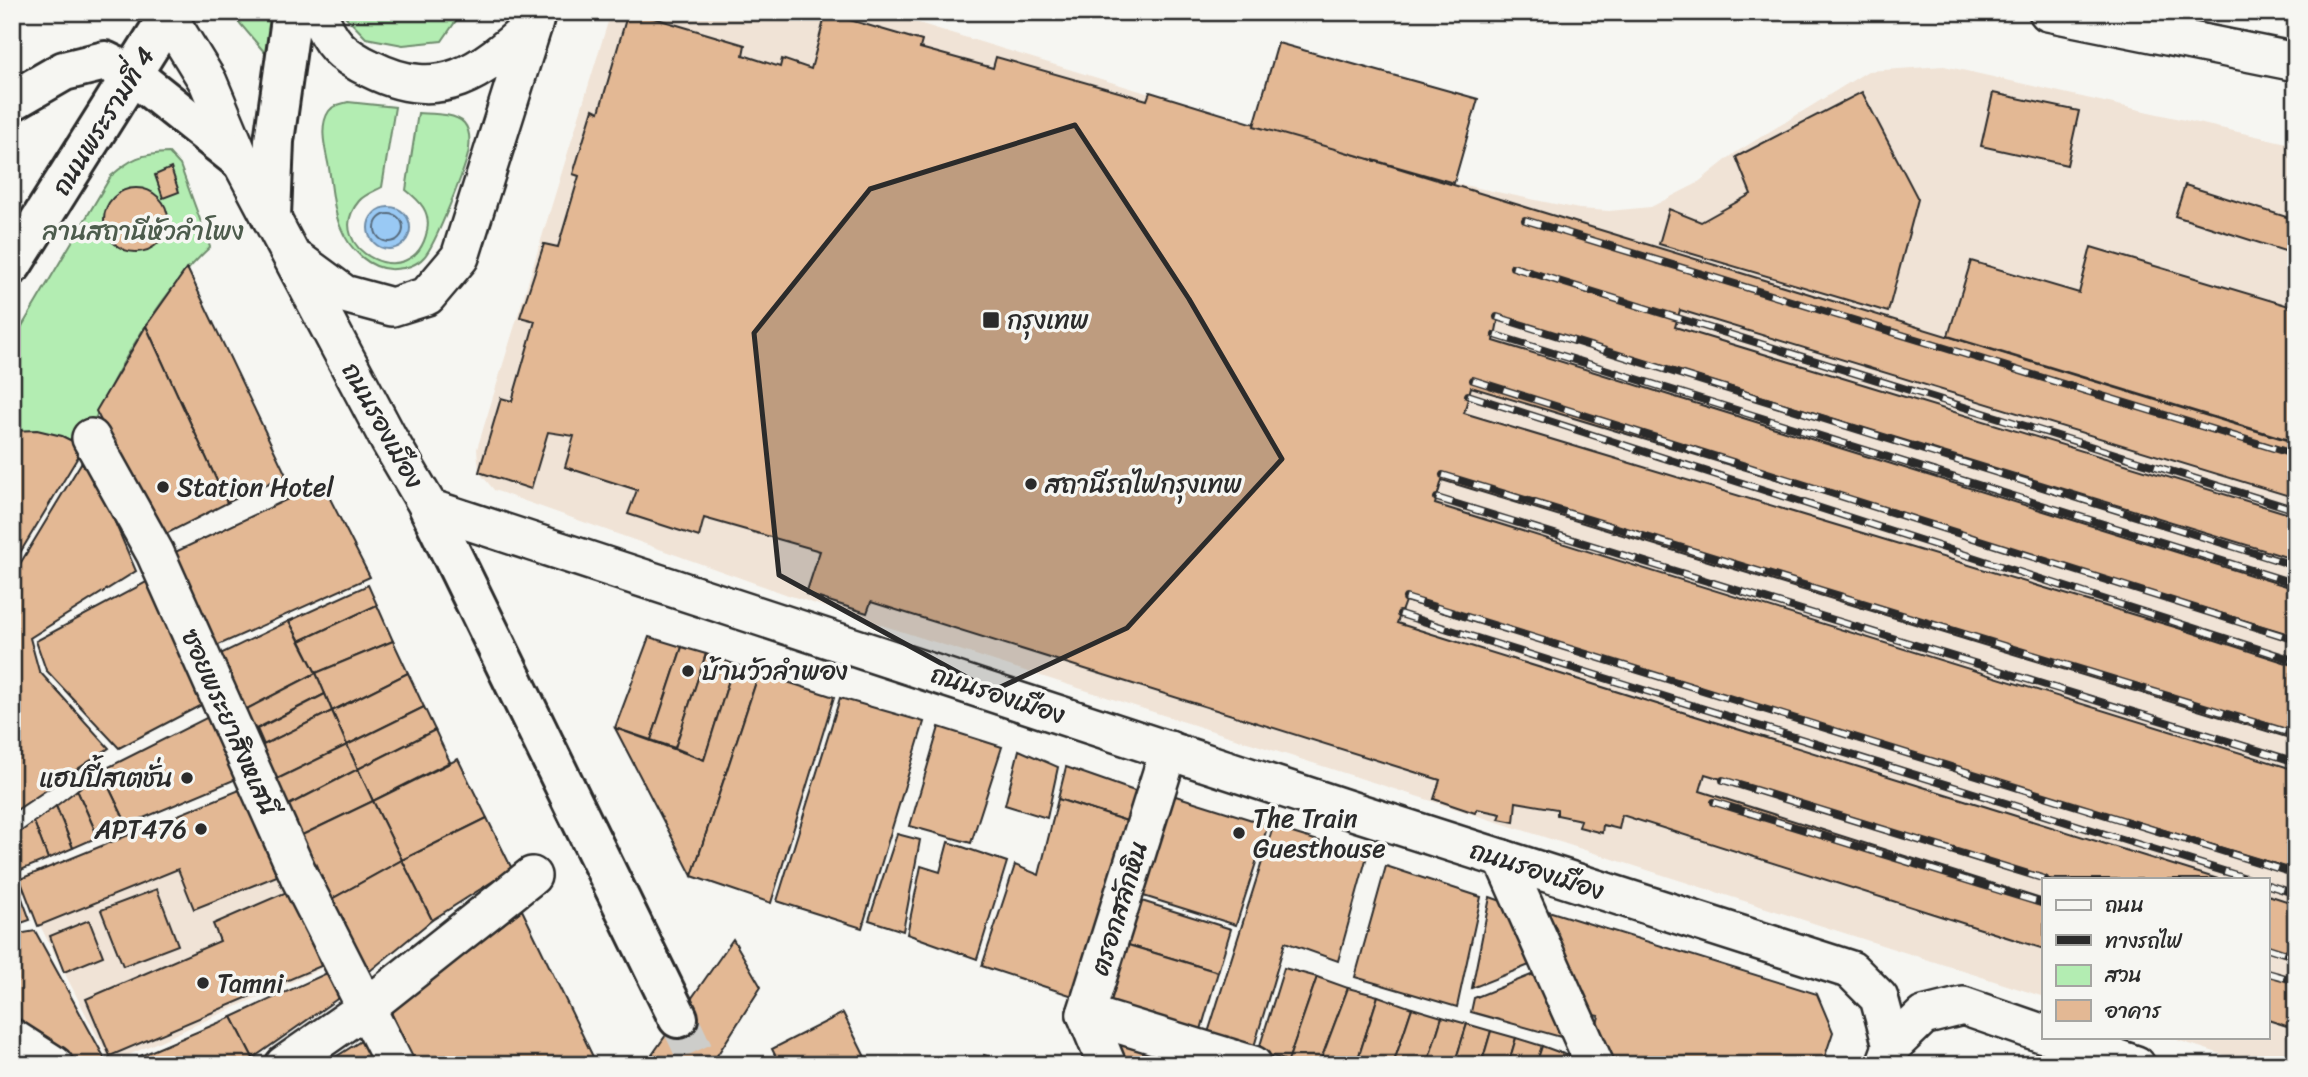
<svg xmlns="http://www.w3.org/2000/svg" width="2308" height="1077" viewBox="0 0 2308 1077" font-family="Sriracha,'Playpen Sans Thai',sans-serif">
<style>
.built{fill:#f0e3d6}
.green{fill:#b3edb2;stroke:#6f8c6e;stroke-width:2}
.water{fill:#99c9f4;stroke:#6d8aa4;stroke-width:2}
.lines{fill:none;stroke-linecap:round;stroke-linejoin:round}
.shore{stroke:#576a7b;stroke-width:2}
.building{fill:#e3b894;stroke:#2b2b2b;stroke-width:2}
.highway-tunnel{stroke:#cdcdca;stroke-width:38;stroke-dasharray:38 19;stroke-linecap:butt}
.minor-casing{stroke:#2b2b2b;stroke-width:42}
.major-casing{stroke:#2b2b2b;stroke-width:44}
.highway-casing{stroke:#2b2b2b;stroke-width:44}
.minor{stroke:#f6f6f2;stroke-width:37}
.major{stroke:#f6f6f2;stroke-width:38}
.highway{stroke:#f6f6f2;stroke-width:38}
.rail-casing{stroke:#2b2b2b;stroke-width:8}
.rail{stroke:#f6f6f2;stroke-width:5;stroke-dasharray:16;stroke-linecap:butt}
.marked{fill:#2b2b2b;fill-opacity:0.2;stroke:#2b2b2b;stroke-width:5;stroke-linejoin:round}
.poi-dot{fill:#2b2b2b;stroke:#f6f6f2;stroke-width:2.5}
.labels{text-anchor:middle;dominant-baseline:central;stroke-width:7;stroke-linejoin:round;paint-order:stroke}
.street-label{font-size:26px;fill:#2b2b2b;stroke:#f6f6f2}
.park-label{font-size:26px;fill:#4d5c4d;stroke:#f6f6f2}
.poi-label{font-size:26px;fill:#2b2b2b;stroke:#f6f6f2;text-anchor:start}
</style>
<rect width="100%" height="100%" fill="#f6f6f2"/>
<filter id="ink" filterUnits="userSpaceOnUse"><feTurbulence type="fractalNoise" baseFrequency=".0143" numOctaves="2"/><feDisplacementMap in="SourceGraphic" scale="14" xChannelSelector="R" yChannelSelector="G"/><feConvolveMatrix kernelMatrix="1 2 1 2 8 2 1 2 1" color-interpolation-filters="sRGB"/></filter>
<g filter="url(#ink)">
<g class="built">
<path d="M611 12H883L1254 126 1454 183 1579 209 1609 211 1651 207 1696 184 1735 153 1868 71 1944 66 2296 145V1065H2255L2168 1037H2268V879H2044V997L788 595 494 490 479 472 477 449Z"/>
<path d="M245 787 325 967 111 1063 16 879Z"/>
</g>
<g class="green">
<path d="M242 12H279L271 60 237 20Z"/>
<path d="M462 12 442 41 403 45 366 38 342 13Z"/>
<path d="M348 102 395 107 382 187C375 191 364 195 359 201 319 248 413 297 427 231 431 212 420 201 406 190L418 113C431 114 455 113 464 123 470 130 470 141 469 149 467 165 435 246 424 257 417 265 405 269 395 269 370 271 349 249 340 226 333 209 332 187 329 168 326 151 318 127 329 111 333 105 341 104 348 102Z"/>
<path d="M169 153 180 165 210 247C159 294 107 382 84 447L62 436 12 431V343L111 176C132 158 140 154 169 153Z"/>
</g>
<circle class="water" cx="389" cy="228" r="21"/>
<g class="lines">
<circle class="shore" cx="389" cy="228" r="14"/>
</g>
<g class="building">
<path d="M628 12H648L647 16 745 45 743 55 780 67 782 59 811 69 826 13 922 41 920 48 993 68 996 57 1147 100 1150 92 2296 443V498L1680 310 1675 327 2296 516V560L1499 316 1494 341 2296 589V636L1471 387 1464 413 2178 628 2296 666V740L1442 480 1435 504 2296 770V870L1405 601 1397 623 2218 879H2049L1705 774 1700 791 2044 900V949L1622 815 1619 829 1603 825 1602 833 1579 827 1581 820 1557 815V809L1516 802 1514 822 1499 819 1501 814 1477 809 1475 813 1434 799 1440 780 871 602 867 613 806 594 820 551 704 518 699 537 628 514 637 490 565 467 574 436 548 432 531 489 479 472 501 398 512 401 535 321 520 317 544 244 558 247 579 176 573 174 593 109 599 112Z"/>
<path d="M1278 43 1478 99 1454 183 1254 126Z"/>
<path d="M1862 92 1918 199 1888 312 1659 244 1669 209 1701 222 1751 194 1736 157Z"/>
<path d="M1993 93 2079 111 2067 165 1981 146Z"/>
<path d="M171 168 179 192 163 198 155 175Z"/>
<path d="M2185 185 2296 220 2294 254 2175 216Z"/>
<circle cx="136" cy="220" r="32"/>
<path d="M2091 247 2296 308V442L1948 336 1971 261 2079 293Z"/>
<path d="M187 268 286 475 227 503 146 326Z"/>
<path d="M146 326 227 503 160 537 96 411Z"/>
<path d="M37 430 62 436 84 447 12 566V431Z"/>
<path d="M86 455 136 571 30 638 39 671 109 748 15 811 12 806V577Z"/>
<path d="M322 483 370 577 212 648 171 554Z"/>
<path d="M150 580 209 701 119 748 46 670 36 641Z"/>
<path d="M368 585 377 605 300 641 289 621Z"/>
<path d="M377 605 393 641 316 673 300 641Z"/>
<path d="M289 621 316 673 239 713 212 658Z"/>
<path d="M649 637 682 647 651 740 615 728Z"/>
<path d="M393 641 408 673 332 711 316 673Z"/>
<path d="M682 647 706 654 675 748 651 740Z"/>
<path d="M706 654 734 664 704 760 675 748Z"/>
<path d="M734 664 759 673 692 876 615 728 704 760Z"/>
<path d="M316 673 325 694 248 733 239 713Z"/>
<path d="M408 673 424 707 347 745 332 711Z"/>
<path d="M759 673 834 697 771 903 692 876Z"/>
<path d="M325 694 332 711 264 745 257 729Z"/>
<path d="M840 698 924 722 862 928 777 901Z"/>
<path d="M424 707 435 730 358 769 347 745Z"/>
<path d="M332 711 347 745 271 782 255 749Z"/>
<path d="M214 714 241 777 127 825 101 771Z"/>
<path d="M939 727 1002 747 971 843 910 826Z"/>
<path d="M435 730 450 762 373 801 358 769Z"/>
<path d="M347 745 358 769 283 808 271 782Z"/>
<path d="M1019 750 1058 767 1047 818 1005 805Z"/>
<path d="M458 759 487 818 402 860 373 801Z"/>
<path d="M1066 767 1143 794 1136 824 1058 799Z"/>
<path d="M358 769 373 801 298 837 283 808Z"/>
<path d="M101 771 127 825 98 837 77 790Z"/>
<path d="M242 789 277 876 194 909 178 869 38 926 20 879Z"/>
<path d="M77 790 98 837 73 848 56 806Z"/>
<path d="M1166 793 1268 825 1236 925 1134 893Z"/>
<path d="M1058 799 1136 824 1082 999 982 966 1015 865 1039 875Z"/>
<path d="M373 801 402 860 330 900 298 837Z"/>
<path d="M56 806 73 848 48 859 34 822Z"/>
<path d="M487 818 512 869 432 920 402 860Z"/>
<path d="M34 822 48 859 21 870 12 848V838Z"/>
<path d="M1273 827 1367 856 1338 961 1285 942 1253 1050 1207 1036Z"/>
<path d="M897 834 920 840 903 931 869 920Z"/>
<path d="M948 842 1007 862 977 959 907 934 921 866 940 872Z"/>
<path d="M402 860 432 920 365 975 330 900Z"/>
<path d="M1386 866 1481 897 1457 1007 1355 977Z"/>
<path d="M12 871 30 920 12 926Z"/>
<path d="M157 889 178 945 123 966 101 910Z"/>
<path d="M289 891 321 966 110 1056 86 999 220 941 213 924Z"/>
<path d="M2268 895 2296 904V955L2268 946Z"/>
<path d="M1490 897 1510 904 1537 962 1472 988Z"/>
<path d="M1132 898 1231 929 1218 972 1118 942Z"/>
<path d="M522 910 597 1065H415L390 1010Z"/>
<path d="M1545 910 1817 994 1833 1032 1822 1065H1610L1594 1036 1599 1016 1587 1014Z"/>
<path d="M89 920 103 956 64 972 50 936Z"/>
<path d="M35 931 104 1057 102 1065H85L12 1020V935Z"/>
<path d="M733 939 761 987 711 1065H645Z"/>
<path d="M1118 942 1218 972 1200 1033 1101 1002Z"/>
<path d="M1284 968 1317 977 1288 1061 1258 1052Z"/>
<path d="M1541 971 1568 1039 1471 1012 1474 998Z"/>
<path d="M2268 972 2296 980V1029L2268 1020Z"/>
<path d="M327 973 340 997 253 1058 232 1017Z"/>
<path d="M1317 977 1348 988 1319 1065H1300L1288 1061Z"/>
<path d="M1348 988 1378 996 1356 1065H1319Z"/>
<path d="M1378 996 1412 1008 1393 1065H1356Z"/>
<path d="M1412 1008 1442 1017 1427 1065H1393Z"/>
<path d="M843 1013 869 1065H780L772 1049Z"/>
<path d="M232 1017 253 1058 244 1065H119Z"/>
<path d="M1442 1017 1467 1024 1454 1065H1427Z"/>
<path d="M1467 1024 1491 1031 1481 1065H1454Z"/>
<path d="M1491 1031 1516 1038 1508 1065H1481Z"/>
<path d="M1516 1038 1542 1046 1536 1065H1508Z"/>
<path d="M364 1039 376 1065H323Z"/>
<path d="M1122 1042 1197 1065H1123L1119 1057Z"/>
<path d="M1542 1046 1572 1057 1570 1065H1536Z"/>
<path d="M984 1055 1017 1065H981Z"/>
</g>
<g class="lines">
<path class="highway-tunnel" d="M678 1018 700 1065"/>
<g class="minor-casing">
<g id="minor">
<path d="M165 12 208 82 241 161 389 440 429 508 1356 812 1851 970 1879 998 1892 1046"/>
<path d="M318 12C329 43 341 55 371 69 441 104 481 72 533 25"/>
<path d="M2048 12 2296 62"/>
<path d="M299 261 344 294 392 307 427 296 460 257 537 12"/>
<path d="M91 438 155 553 299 876 395 1065"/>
<path d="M1503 859 1595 1065"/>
<path d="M1086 1014 1253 1065"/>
<path d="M2053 1037 2136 1065"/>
<path d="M12 1038 54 1065"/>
<path d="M284 1065 367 1007 532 876"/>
<path d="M1107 1065 1086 1014 1169 750"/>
<path d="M1885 1065 1892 1046 1923 1016 1963 1006 2044 1034"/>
</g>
</g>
<g class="major-casing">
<g id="major">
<path d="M12 101 64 71 105 61 132 74 241 161"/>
<path d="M271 216 274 141 292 12"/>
<path d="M12 265 171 12"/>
</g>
</g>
<g class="highway-casing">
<path id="highway" d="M429 508 678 1018"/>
</g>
<use href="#minor" class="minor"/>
<use href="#major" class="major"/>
<use href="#highway" class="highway"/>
<g class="rail-casing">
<g id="rail">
<path d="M1525 220 2296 455"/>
<path d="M1513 267 2296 510"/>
<path d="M1497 317 2296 566"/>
<path d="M1495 335 2296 584"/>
<path d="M1473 380 2296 640"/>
<path d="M1468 395 2296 661"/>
<path d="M1443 475 2296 735"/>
<path d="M1437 498 2296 762"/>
<path d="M1406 598 2296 874"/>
<path d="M1400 614 2249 879"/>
<path d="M1723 780 2045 879"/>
<path d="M1714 802 2044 904"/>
<path d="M2268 885 2296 894"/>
<path d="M2268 948 2296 957"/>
<path d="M2268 973 2296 981"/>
</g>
</g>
<use href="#rail" class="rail"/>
</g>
</g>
<path class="marked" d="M1075 125 1189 299 1282 459 1127 628 992 691 779 575 754 333 870 189Z"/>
<g class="poi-dot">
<rect x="982" y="311" width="18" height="18" rx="3.5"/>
<circle cx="1031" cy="484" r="7"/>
<circle cx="163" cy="487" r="7"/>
<circle cx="688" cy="671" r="7"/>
<circle cx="187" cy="778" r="7"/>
<circle cx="201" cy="829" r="7"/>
<circle cx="1239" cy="833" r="7"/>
<circle cx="203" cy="983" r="7"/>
</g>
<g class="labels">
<g class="street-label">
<text transform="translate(103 121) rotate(-58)">ถนนพระรามที่ 4</text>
<text transform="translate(383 425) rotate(61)">ถนนรองเมือง</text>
<text transform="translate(998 694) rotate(18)">ถนนรองเมือง</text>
<text transform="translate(230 722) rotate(66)">ซอยพระยาสิงหเสนี</text>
<text transform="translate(1537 870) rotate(18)">ถนนรองเมือง</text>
<text transform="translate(1119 908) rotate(-73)">ตรอกสลักหิน</text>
</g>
<g class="park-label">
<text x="143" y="231">ลานสถานีหัวลำโพง</text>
</g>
<g class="poi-label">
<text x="1007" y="320">กรุงเทพ</text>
<text x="1045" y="484">สถานีรถไฟกรุงเทพ</text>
<text x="177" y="487">Station Hotel</text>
<text x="702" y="671">บ้านวัวลำพอง</text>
<text x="173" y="778" text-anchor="end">แฮปปี้สเตชั่น</text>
<text x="1253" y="818">The Train<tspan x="1253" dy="30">Guesthouse</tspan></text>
<text x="187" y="829" text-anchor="end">APT476</text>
<text x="217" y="983">Tamni</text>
</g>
</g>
<rect width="2308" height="1077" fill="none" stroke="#f6f6f2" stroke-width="42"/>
<rect x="21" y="21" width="2266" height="1035" fill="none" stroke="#2b2b2b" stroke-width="2.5" filter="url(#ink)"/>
<rect x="2042" y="878" width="228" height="161" fill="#f6f6f2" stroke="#a5a5a2" stroke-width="2"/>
<rect x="2056" y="900" width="35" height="10" fill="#f6f6f2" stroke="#a5a5a2" stroke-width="2"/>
<text x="2105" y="912" font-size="21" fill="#2b2b2b">ถนน</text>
<rect x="2056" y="935" width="35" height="10" fill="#2b2b2b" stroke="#a5a5a2" stroke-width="2"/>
<text x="2105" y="948" font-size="21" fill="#2b2b2b">ทางรถไฟ</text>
<rect x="2056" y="965" width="35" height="21" fill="#b3edb2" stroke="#a5a5a2" stroke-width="2"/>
<text x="2105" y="982" font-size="21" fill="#2b2b2b">สวน</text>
<rect x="2056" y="1000" width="35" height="21" fill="#e3b894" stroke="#a5a5a2" stroke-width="2"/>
<text x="2105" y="1018" font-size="21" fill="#2b2b2b">อาคาร</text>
</svg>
